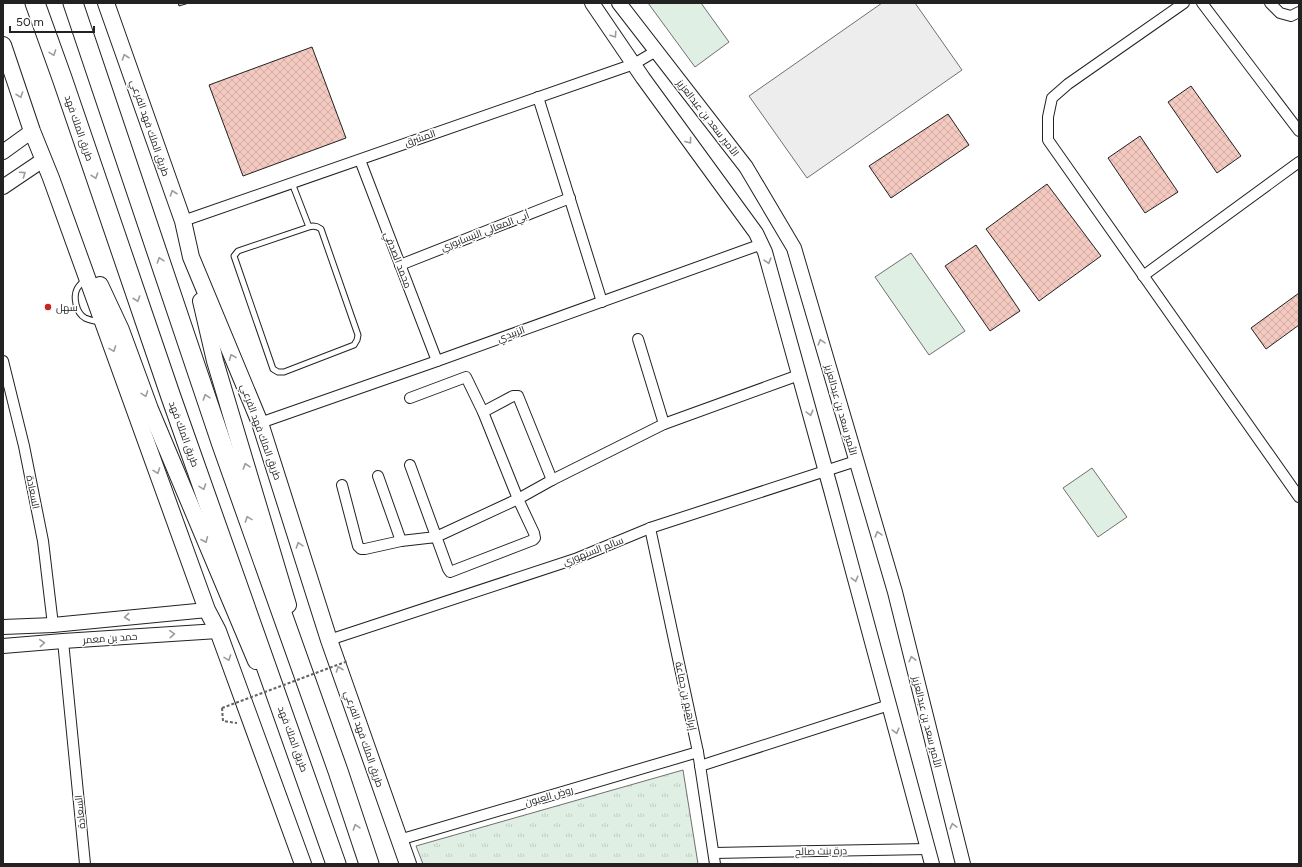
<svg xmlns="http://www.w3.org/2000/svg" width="1302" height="867" viewBox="0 0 1302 867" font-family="Figtree,Cairo,sans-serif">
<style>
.grass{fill:url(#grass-tufts);stroke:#6f6f6f}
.garden{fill:#e0efe3;stroke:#6f6f6f}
.parking{fill:#ededed;stroke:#6f6f6f}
.building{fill:url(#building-cross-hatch);stroke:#222}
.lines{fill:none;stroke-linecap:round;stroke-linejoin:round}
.lane-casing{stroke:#222;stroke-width:7}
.street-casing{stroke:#222;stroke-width:12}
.secondary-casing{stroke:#222;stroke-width:16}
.primary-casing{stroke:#222;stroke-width:18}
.highway-casing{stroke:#222;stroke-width:21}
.path{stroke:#646464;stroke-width:2;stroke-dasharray:3 2;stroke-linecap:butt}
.lane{stroke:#fff;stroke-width:5}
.street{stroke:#fff;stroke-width:10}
.secondary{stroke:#fff;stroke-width:14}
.primary{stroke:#fff;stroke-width:16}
.highway{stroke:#fff;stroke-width:19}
.path-bridge{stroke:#646464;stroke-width:2;stroke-dasharray:3 2;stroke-linecap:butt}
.oneway{stroke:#9c9c9c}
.poi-dot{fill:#c62828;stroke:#fff;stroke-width:1.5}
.labels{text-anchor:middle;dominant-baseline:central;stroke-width:3;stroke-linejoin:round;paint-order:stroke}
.street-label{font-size:10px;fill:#222;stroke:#fff}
.poi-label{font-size:10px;fill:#222;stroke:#fff;text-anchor:start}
</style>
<defs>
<pattern id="grass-tufts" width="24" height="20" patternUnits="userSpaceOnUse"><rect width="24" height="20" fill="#e0efe3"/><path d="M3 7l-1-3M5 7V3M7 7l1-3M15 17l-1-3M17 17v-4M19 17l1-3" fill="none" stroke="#c0cdc2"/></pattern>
<pattern id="building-cross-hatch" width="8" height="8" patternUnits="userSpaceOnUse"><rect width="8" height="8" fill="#f3c9c0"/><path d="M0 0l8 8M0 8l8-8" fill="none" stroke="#d0aca5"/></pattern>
</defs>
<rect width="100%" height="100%" fill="#fff"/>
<path class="grass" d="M683 770 698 864H423L416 846Z"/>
<g class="garden">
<path d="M648 3H701L729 42 695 67Z"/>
<path d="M911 253 965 331 929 355 875 277Z"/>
<path d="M1092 468 1127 517 1098 537 1063 488Z"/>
</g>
<path class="parking" d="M882 3H915L962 70 807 178 749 96Z"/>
<g class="building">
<path d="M178 3H189L179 6Z"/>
<path d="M312 47 346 138 243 176 209 85Z"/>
<path d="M1191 86 1241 156 1217 173 1168 102Z"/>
<path d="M948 114 969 145 891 198 869 166Z"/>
<path d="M1140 136 1178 192 1145 213 1108 158Z"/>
<path d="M1047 184 1101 256 1039 301 986 229Z"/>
<path d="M976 245 1020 311 990 331 945 266Z"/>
<path d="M1299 293V325L1266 349 1251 328Z"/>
</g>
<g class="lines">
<g class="lane-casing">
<g id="lane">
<path d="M292 183 309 227C314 225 317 226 321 229L358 335 357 340 354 345 284 372H278L273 369 234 256 238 251 309 227"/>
<path d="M85 279C83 282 79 285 77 289 73 297 76 313 85 318 89 320 95 321 100 322"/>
</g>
</g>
<g class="street-casing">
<g id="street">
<path d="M1184 3 1068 84 1052 98 1048 117V140L1299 497"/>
<path d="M1202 3 1299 131"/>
<path d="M1270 3 1280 13 1291 16 1299 12"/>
<path d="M538 97 602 302"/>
<path d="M360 160 437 361"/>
<path d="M183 221 634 64 656 51"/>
<path d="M400 265 570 198"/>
<path d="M1143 276 1299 162"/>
<path d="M638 339 664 424"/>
<path d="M3 361 24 446 43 541 53 625"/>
<path d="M410 398 466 377 483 412"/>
<path d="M260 423 437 361 762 244"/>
<path d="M378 476 401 541"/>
<path d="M552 480 664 424 799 375"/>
<path d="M342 485 358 546 361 549H365L401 541 436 537 518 499 483 412 513 396H518L552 480 518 499 534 533 535 538 533 540 450 572 448 569 410 465"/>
<path d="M650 528 698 752 715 864"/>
<path d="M329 640 575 559 650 528 856 461"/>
<path d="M63 641 85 864"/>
<path d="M700 766 889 705"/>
<path d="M399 840 698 752"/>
<path d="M714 853 928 849"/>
</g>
</g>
<g class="secondary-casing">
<g id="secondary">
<path d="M592 3 643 78 756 233 765 252 831 490 932 864"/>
<path d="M619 3 746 167 794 248 895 592 963 864"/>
<path d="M3 152 32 131"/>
<path d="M3 187 43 160"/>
<path d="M3 627 53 625 207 610"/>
<path d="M3 646 63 641 218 631"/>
</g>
</g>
<g class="primary-casing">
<g id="primary">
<path d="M106 3 183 221 191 257 260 423 329 640 408 864"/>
<path d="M3 45 32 131 51 178 207 610 218 631 303 864"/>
<path d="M100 285 121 330 150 409 256 661"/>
<path d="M201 301 215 361 288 605"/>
</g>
</g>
<g class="highway-casing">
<g id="highway">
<path d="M35 3 62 78 171 397 336 864"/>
<path d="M73 3 222 445 338 771 369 864"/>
</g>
</g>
<path class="path" d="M222 708 223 721 237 723"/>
<use href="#lane" class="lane"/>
<use href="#street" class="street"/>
<use href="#secondary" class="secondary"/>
<use href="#primary" class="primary"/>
<use href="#highway" class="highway"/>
<path class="path-bridge" d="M222 708 348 661"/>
</g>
<defs><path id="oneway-chevron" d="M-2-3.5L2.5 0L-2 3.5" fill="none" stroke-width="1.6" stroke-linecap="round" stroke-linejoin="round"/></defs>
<g class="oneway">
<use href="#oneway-chevron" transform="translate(614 35) rotate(56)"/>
<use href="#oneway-chevron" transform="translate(53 53) rotate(70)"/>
<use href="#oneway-chevron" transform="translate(125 57) rotate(-109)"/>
<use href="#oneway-chevron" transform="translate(20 95) rotate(71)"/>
<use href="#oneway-chevron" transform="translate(689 141) rotate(54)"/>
<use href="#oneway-chevron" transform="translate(23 174) rotate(-34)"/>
<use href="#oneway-chevron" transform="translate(95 176) rotate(71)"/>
<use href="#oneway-chevron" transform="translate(173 193) rotate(-109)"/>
<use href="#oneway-chevron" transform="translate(160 260) rotate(-108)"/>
<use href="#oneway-chevron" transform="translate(768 261) rotate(74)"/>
<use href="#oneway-chevron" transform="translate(137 299) rotate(71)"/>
<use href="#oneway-chevron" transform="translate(821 342) rotate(-106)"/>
<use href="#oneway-chevron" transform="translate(113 349) rotate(70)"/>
<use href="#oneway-chevron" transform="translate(232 357) rotate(-112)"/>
<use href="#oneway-chevron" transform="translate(145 394) rotate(70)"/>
<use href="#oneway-chevron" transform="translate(206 397) rotate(-108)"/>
<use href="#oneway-chevron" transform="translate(810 413) rotate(75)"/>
<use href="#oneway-chevron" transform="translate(246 466) rotate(-107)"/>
<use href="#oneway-chevron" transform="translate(157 471) rotate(70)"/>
<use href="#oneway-chevron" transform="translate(203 487) rotate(70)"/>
<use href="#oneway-chevron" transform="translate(248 519) rotate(-110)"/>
<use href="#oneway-chevron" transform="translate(878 534) rotate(-106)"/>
<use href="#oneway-chevron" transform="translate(205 540) rotate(67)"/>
<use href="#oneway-chevron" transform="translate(299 545) rotate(-108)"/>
<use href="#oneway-chevron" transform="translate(855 579) rotate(75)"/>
<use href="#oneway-chevron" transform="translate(127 617) rotate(174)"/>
<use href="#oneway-chevron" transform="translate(172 634) rotate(-4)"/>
<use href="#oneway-chevron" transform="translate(42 643) rotate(-5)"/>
<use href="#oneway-chevron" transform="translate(228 658) rotate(70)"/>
<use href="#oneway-chevron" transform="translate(912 659) rotate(-104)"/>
<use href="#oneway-chevron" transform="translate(339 669) rotate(-109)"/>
<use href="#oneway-chevron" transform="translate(896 731) rotate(75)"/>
<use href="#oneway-chevron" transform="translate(953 826) rotate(-104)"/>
<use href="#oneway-chevron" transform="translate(356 827) rotate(-108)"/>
</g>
<circle class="poi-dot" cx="48" cy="307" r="4"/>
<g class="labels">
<g class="street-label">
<text transform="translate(708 118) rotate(52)">الأمير سعد بن عبدالعزيز</text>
<text transform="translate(79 128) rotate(71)">طريق الملك فهد</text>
<text transform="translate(150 128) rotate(71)">طريق الملك فهد الفرعي</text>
<text transform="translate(420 138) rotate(-19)">المشرق</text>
<text transform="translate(485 231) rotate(-21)">أبي المعالي النيسابوري</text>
<text transform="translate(398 260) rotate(69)">محمد الصدفي</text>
<text transform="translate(511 334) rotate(-20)">الزبيدي</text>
<text transform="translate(841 410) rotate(74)">الأمير سعد بن عبدالعزيز</text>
<text transform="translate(261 432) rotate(70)">طريق الملك فهد الفرعي</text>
<text transform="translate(184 434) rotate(70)">طريق الملك فهد</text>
<text transform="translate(33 492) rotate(79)">السعادة</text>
<text transform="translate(593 551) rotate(-21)">سالم السنهوري</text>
<text transform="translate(110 638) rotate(-4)">حمد بن معمر</text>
<text transform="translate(686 696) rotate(78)">إبراهيم بن جماعة</text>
<text transform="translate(927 722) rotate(76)">الأمير سعد بن عبدالعزيز</text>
<text transform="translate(293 739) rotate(70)">طريق الملك فهد</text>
<text transform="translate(364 739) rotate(71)">طريق الملك فهد الفرعي</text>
<text transform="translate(549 796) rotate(-16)">روض العيون</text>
<text transform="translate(80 812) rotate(-96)">السعادة</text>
<text transform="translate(821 851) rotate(-1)">درة بنت صالح</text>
</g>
<g class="poi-label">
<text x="56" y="307">سهل</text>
</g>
</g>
<rect width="1302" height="867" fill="none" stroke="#222222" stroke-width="8"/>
<path d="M10 26v6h84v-6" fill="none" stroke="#222222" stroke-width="2"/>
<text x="16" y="26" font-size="12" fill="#222222" stroke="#ffffff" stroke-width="3" paint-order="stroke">50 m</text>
</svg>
